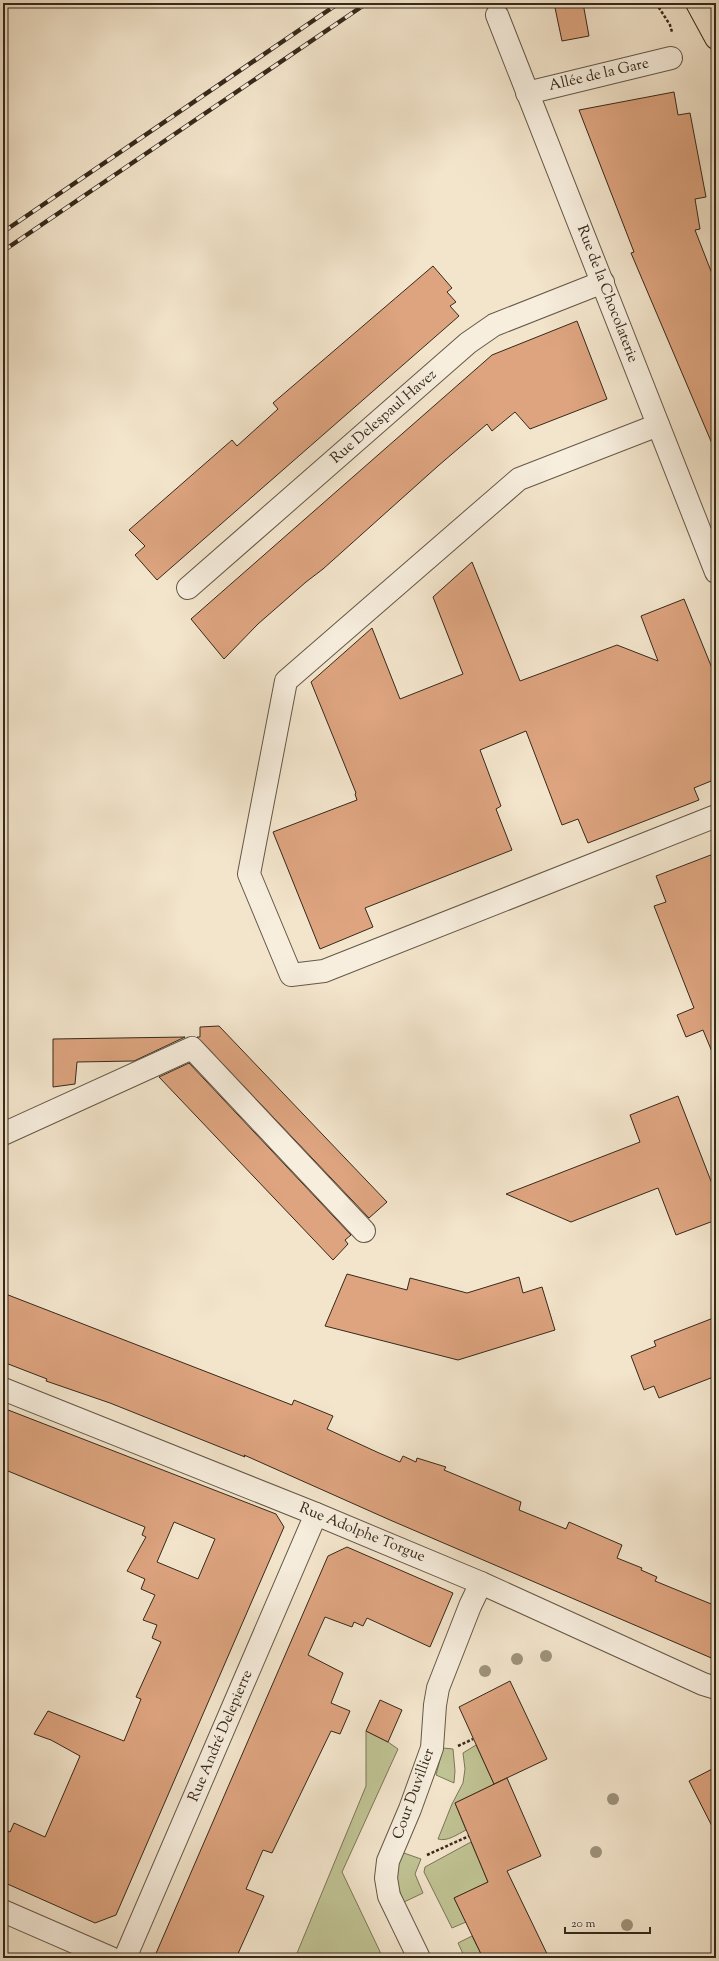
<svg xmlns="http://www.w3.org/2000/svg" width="719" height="1961" viewBox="0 0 719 1961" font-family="'Sorts Mill Goudy',serif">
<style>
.green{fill:#c0c394;stroke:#7b7658}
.building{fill:#dda47f;stroke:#36291b;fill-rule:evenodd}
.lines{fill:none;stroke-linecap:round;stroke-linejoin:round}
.minor-casing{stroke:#655847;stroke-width:24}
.major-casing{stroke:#36291b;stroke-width:24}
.path{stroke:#36291b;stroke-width:2.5;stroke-dasharray:3 2;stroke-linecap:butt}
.minor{stroke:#f7eede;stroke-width:22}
.major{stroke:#f3e5cc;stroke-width:22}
.rail-casing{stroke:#36291b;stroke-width:4.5}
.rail{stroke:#f7eede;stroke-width:3;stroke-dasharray:9;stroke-linecap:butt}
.tree{fill:#9e937b}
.labels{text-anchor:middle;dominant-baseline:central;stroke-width:3;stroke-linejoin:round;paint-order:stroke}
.street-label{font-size:15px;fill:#36291b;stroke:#f7eede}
</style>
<rect width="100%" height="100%" fill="#f3e5cc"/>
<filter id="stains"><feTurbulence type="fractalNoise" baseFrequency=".005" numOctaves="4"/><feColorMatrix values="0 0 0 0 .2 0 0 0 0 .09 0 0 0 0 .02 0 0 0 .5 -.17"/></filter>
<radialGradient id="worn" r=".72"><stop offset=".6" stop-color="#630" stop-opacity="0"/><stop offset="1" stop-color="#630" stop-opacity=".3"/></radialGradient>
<g class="green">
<path d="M366 1731 388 1742 398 1749 342 1872 383 1958H295L366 1786Z"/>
<path d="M476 1745 494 1784 455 1803 466 1830C458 1834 447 1842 438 1839L452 1804 463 1783 465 1769 463 1753Z"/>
<path d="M443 1748 453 1749 455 1771 454 1783 436 1775Z"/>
<path d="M471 1842 488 1882 454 1898 466 1922 452 1928 424 1872 425 1867Z"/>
<path d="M401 1852 421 1859 415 1874 423 1893 404 1902C395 1882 396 1873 401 1852Z"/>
<path d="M472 1936 483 1958H465L458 1943Z"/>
</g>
<g class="building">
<path d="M554 3H583L589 36 562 41Z"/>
<path d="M674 92 678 115 690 113 706 197 695 199 700 229 695 230 716 284V453L631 253 634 252 579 110Z"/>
<path d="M433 266 452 288 447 292 456 302 450 306 459 316 157 580 135 555 145 546 129 530 232 440 237 446 278 409 273 403Z"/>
<path d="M577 321 607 399 530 429 515 412 492 431 487 424 438 466 323 569 306 582 258 624 224 659 191 619 492 355Z"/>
<path d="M472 562 520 681 617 645 658 661 641 616 684 599 716 678V779L694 788 699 800 588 843 578 819 562 825 526 731 480 750 501 806 496 809 512 850 365 908 373 927 320 949 273 832 357 800 355 794 356 793 311 682 372 628 400 699 463 674 433 597Z"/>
<path d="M716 853V1059H715L703 1030 686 1037 677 1015 694 1008 654 906 666 902 656 876Z"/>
<path d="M219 1026 387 1202 369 1218 197 1037H200V1027Z"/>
<path d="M185 1037 134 1061 77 1062 75 1084 53 1087V1039Z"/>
<path d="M189 1063 351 1235 345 1240 348 1244 333 1260 159 1077Z"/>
<path d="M678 1096 716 1194V1220L676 1235 658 1188 571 1222 506 1194 640 1142 630 1115Z"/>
<path d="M347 1274 407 1290 410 1278 467 1293 519 1277 523 1293 542 1287 555 1330 458 1360 325 1326Z"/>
<path d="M3 1293 292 1405 294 1400 333 1416 327 1429 379 1453 400 1462 403 1456 416 1462 417 1458 446 1467 444 1470 521 1502 519 1510 566 1529 569 1522 622 1545 617 1558 642 1568 641 1570 657 1577 655 1581 716 1606V1660L390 1520 244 1455 245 1457 110 1403 46 1381 47 1379 3 1362Z"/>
<path d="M716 1317V1376L659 1398 654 1386 644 1390 631 1356 656 1346 654 1341Z"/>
<path d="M3 1408 276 1514 284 1527 116 1915 95 1923 3 1882V1829L10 1832 14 1823 45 1837 80 1756 51 1740 34 1734 48 1711 124 1741 141 1699 136 1697 161 1642 152 1638 157 1625 143 1620 155 1595 141 1589 145 1579 127 1571 146 1537 142 1535 145 1527 3 1469ZM174 1522 215 1539 198 1579 157 1562Z"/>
<path d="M347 1547 453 1593 430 1647 367 1618 363 1626 354 1622 352 1627 325 1617 308 1655 343 1673 331 1703 350 1711 340 1734 331 1731 272 1853 263 1850 246 1889 264 1896 236 1958H154L328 1556Z"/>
<path d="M510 1681 547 1759 494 1784 459 1707Z"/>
<path d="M380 1700 402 1710 388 1742 366 1731Z"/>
<path d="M716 1767V1834L689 1781Z"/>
<path d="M507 1778 541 1856 507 1871 549 1958H483L454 1898 488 1882 455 1803Z"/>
</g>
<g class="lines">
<g class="minor-casing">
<g id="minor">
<path d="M497 15 716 572"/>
<path d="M527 93 671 58"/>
<path d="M658 425 519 479 286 681 249 874 291 975 324 971 716 816"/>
<path d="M188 588 468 343 494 325 603 282"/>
<path d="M3 1134 192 1048 364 1231"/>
<path d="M3 1389 316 1514 481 1583 703 1684 716 1688"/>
<path d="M3 1911 111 1958"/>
<path d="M125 1958 316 1514"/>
<path d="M419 1958 389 1896 386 1878 388 1861 410 1809 432 1748 435 1705 438 1688 470 1606 481 1583"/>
</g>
</g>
<g class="major-casing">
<path id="major" d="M697 3 716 38"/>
</g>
<g class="path">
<path d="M656 3 670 25 672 32"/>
<path d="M458 1746 473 1739"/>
<path d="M427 1855 469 1836"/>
</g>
<use href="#minor" class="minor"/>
<use href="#major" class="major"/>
<g class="rail-casing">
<g id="rail">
<path d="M3 232 339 3"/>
<path d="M3 251 367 3"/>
</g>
</g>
<use href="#rail" class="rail"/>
</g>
<g class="tree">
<circle cx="546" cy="1656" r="6"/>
<circle cx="517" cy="1659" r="6"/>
<circle cx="485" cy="1671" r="6"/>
<circle cx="613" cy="1799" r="6"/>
<circle cx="596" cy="1852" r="6"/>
<circle cx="627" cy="1925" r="6"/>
</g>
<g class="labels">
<g class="street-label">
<text transform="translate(599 75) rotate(-13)">Allée de la Gare</text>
<text transform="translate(607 294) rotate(69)">Rue de la Chocolaterie</text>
<text transform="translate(384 417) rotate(-41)">Rue Delespaul Havez</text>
<text transform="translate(362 1533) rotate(22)">Rue Adolphe Torgue</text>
<text transform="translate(221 1736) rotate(-67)">Rue André Delepierre</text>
<text transform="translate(414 1794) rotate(-70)">Cour Duvillier</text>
</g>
</g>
<rect width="719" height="1961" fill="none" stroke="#f3e5cc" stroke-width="16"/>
<rect x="4" y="4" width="711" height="1953" fill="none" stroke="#36291b" stroke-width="2"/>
<rect x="8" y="8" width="703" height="1945" fill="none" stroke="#36291b"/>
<path d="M565 1927v6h85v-6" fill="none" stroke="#36291b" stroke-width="2"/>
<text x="571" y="1927" font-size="12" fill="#36291b" stroke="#f7eede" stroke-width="3" paint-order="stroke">20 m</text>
<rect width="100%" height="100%" filter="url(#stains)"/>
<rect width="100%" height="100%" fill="url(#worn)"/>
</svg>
